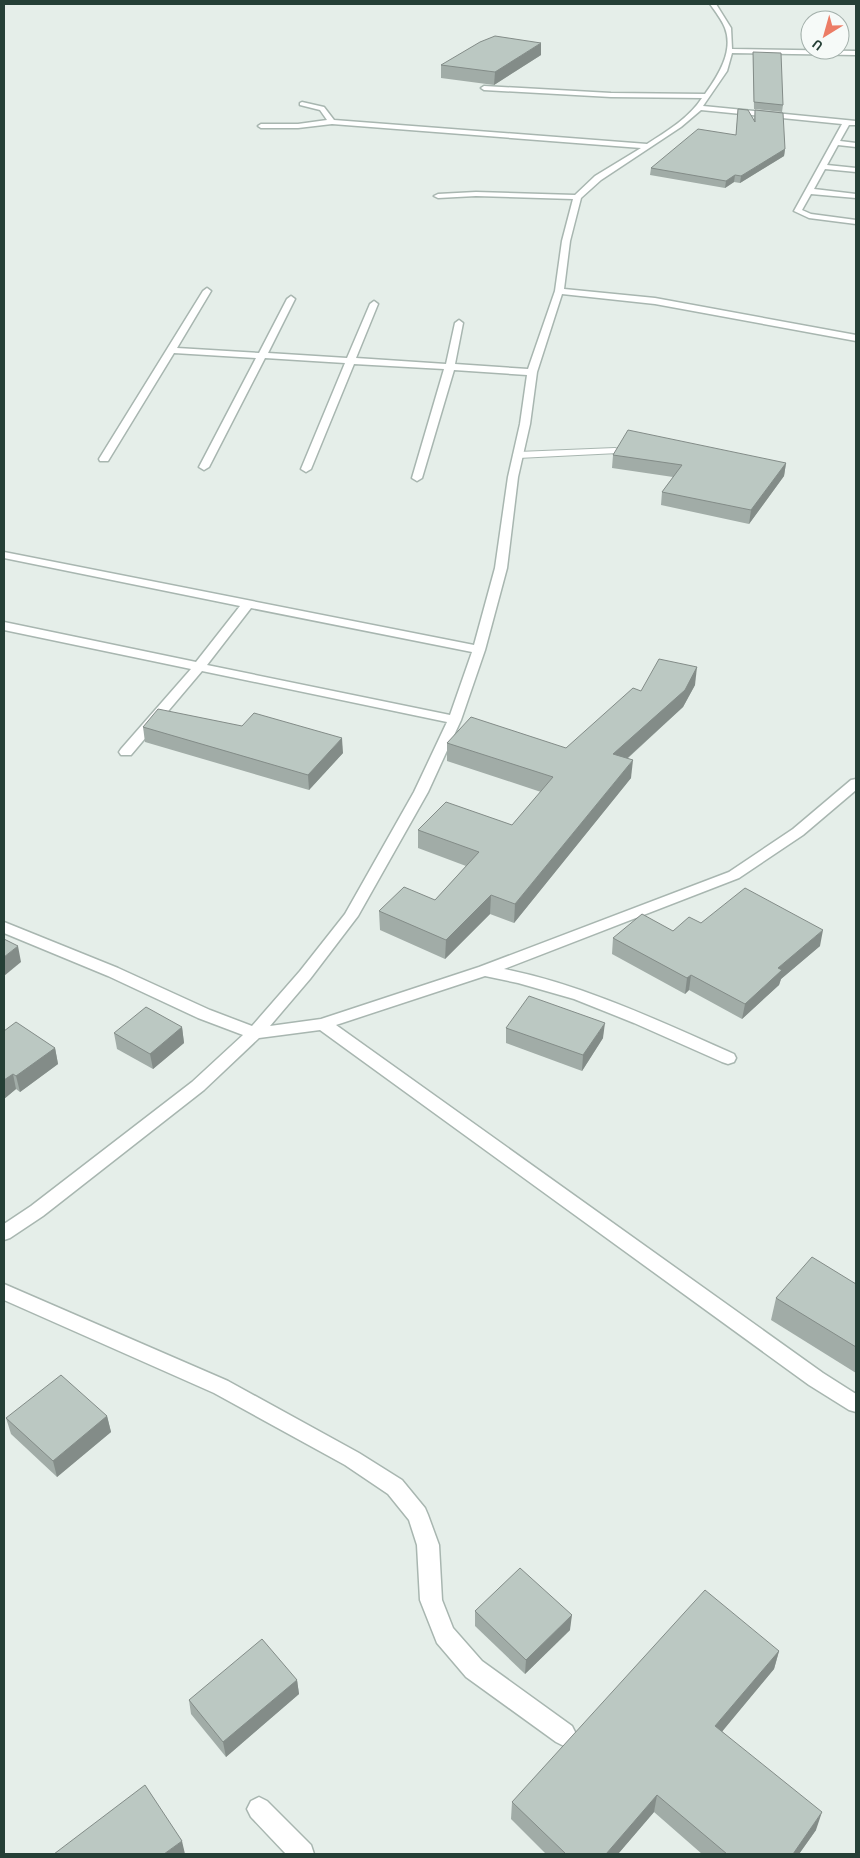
<svg xmlns="http://www.w3.org/2000/svg" width="860" height="1858" viewBox="0 0 860 1858" font-family="'Alegreya Sans',sans-serif">
<style>
.lines{fill:none;stroke-linecap:round;stroke-linejoin:round}
.lane-casing{stroke:#a8b6b0;stroke-width:2}
.street-casing{stroke:#a8b6b0;stroke-width:3}
.lane{fill:#fff;fill-rule:evenodd}
.street{fill:#fff;fill-rule:evenodd}
.wall{fill:#a1aca7}
.shaded-wall{fill:#838c88}
.building{fill:#bbc8c2;stroke:#838c88}
</style>
<rect width="100%" height="100%" fill="#e5eee9"/>
<g class="lines">
<g class="lane-casing">
<path id="lane" d="M615 448 618 449V453L518 458 513 455 518 452Z"/>
</g>
<g class="street-casing">
<g id="street">
<path d="M710 4H716L731 28 732 49 856 51V55L732 53 727 71 703 106 856 121V125H849L840 141 856 143V147L838 145 827 165 856 168V172L825 169 814 189 856 194V198L811 194 802 210 811 214 856 220V224L809 218 794 211 842 124 701 110 681 127 601 180 581 198 570 241 564 289 655 298 856 335V341L655 304 562 294 537 372 530 424 518 477 507 568 485 650 461 720 428 792 358 916 310 979 270 1026 321 1019 479 967 729 872 793 829 851 780 856 779V790L803 835 739 878 504 969C584 985 659 1021 734 1054L736 1058 734 1062 728 1064 722 1062 634 1023 574 999 518 983 485 976 336 1025 823 1373 856 1394V1412L849 1410 809 1385 320 1030 259 1038 204 1090 43 1216 10 1238 4 1240V1224L31 1206 192 1082 243 1035 198 1018 108 976 4 933V922L118 968 210 1010 252 1026 300 971 345 914 414 792 447 722 202 671 131 755H121L119 752 121 749 191 669 4 630V622L196 662 240 606 4 558V552L474 645 495 568 508 477 520 424 527 375 454 370 422 478 417 481 412 478 444 369 354 364 311 469 306 472 301 469 345 363 265 358 209 467 204 470 199 467 256 358 174 353 108 461H100L99 459 203 291 207 288 211 291 177 348 259 353 287 299 291 296 295 299 268 353 347 358 370 304 374 301 378 304 356 358 446 364 455 323 459 320 463 323 455 364 528 369 555 291 562 241 573 199 476 196 438 198 434 196 438 194 476 192 575 195 595 176 641 148 332 124 298 128H261L258 126 261 124H298L327 120 320 110 300 105V103L302 102 324 107 334 120 647 144C667 131 689 118 702 98L611 97 484 90 481 88 484 86 611 93 705 94C718 76 734 51 725 28 722 20 715 11 710 4ZM251 608 472 652 450 715 207 665Z"/>
<path d="M4 1284 228 1381 359 1453 402 1480 425 1508 428 1515 439 1545 442 1600 453 1628 482 1661 572 1726 576 1734 572 1742 564 1746 556 1742 466 1677 437 1643 420 1600 417 1545 409 1520 388 1494 345 1465 214 1393 4 1300Z"/>
<path d="M259 1797 267 1801 311 1845 314 1854H286L251 1817 247 1809 251 1801Z"/>
</g>
</g>
<use href="#lane" class="lane"/>
<use href="#street" class="street"/>
</g>
<g class="wall">
<path d="M753 52 783 105 782 112 754 109 753 59Z"/>
<path d="M541 55 494 85 441 78V65Z"/>
<path d="M738 109 754 120 755 110 785 149 784 156 740 183 734 182 725 188 650 175 651 168 736 135Z"/>
<path d="M613 455 786 463 784 476 749 524 661 505 662 492 673 477 612 468Z"/>
<path d="M695 685 683 707 627 759 631 778 514 923 490 914 445 959 380 930 379 911 435 900 466 866 418 848V830L512 825 541 792 447 761V743L566 748 641 691Z"/>
<path d="M242 726 343 753 309 790 145 742 143 727Z"/>
<path d="M701 923 820 946 781 979 779 985 742 1019 689 990 685 994 612 954 613 938 673 931Z"/>
<path d="M182 1027 184 1043 153 1069 117 1049 114 1033Z"/>
<path d="M506 1028 603 1038 582 1071 506 1043Z"/>
<path d="M4 1031 55 1048 58 1064 20 1092 16 1089 4 1099Z"/>
<path d="M856 1284V1373L771 1320 776 1298Z"/>
<path d="M107 1416 111 1432 57 1477 11 1434 6 1418Z"/>
<path d="M475 1611 570 1630 525 1674 475 1626Z"/>
<path d="M779 1651 774 1669 722 1731 816 1830 799 1854H702L654 1812 618 1854H546L511 1819 512 1802Z"/>
<path d="M297 1680 299 1694 226 1757 191 1714 189 1700Z"/>
</g>
<g class="shaded-wall">
<path d="M541 43V55L494 85 495 72Z"/>
<path d="M785 149 784 156 740 183 741 176Z"/>
<path d="M735 175 734 182 725 188 726 181Z"/>
<path d="M786 463 784 476 749 524 751 510Z"/>
<path d="M697 667 695 685 683 707 612 772 613 754Z"/>
<path d="M342 738 343 753 309 790 308 775Z"/>
<path d="M633 760 631 778 514 923 515 904Z"/>
<path d="M491 895 490 914 445 959 446 940Z"/>
<path d="M823 930 820 946 781 979 779 985 742 1019 745 1004 778 968Z"/>
<path d="M18 946 21 962 4 976V957Z"/>
<path d="M691 975 689 990 685 994 687 978Z"/>
<path d="M605 1023 603 1038 582 1071 583 1055Z"/>
<path d="M182 1027 184 1043 153 1069 150 1054Z"/>
<path d="M55 1048 58 1064 20 1092 16 1076Z"/>
<path d="M13 1074 16 1089 4 1099V1080Z"/>
<path d="M107 1416 111 1432 57 1477 53 1461Z"/>
<path d="M572 1615 570 1630 525 1674 526 1660Z"/>
<path d="M779 1651 774 1669 711 1745 715 1726Z"/>
<path d="M297 1680 299 1694 226 1757 223 1742Z"/>
<path d="M657 1795 654 1812 618 1854H606Z"/>
<path d="M822 1812 816 1830 799 1854H793Z"/>
<path d="M182 1841 185 1854H164Z"/>
</g>
<g class="building">
<path d="M495 36 541 43 495 72 441 65 480 42Z"/>
<path d="M753 52 781 53 783 105 754 102Z"/>
<path d="M738 109 748 110 755 122V110L783 113 785 149 741 176 735 175 726 181 651 168 698 129 736 135Z"/>
<path d="M628 430 786 463 751 510 662 492 682 465 613 455Z"/>
<path d="M659 659 697 667 685 690 613 754 633 760 515 904 491 895 446 940 379 911 404 887 435 900 479 852 418 830 446 802 512 825 553 777 447 743 471 717 566 748 633 688 641 691Z"/>
<path d="M158 709 242 726 254 713 342 738 308 775 143 727Z"/>
<path d="M745 888 823 930 778 968 782 970 745 1004 691 975 687 978 613 938 642 914 673 931 689 917 701 923Z"/>
<path d="M4 939 18 946 4 957Z"/>
<path d="M529 996 605 1023 583 1055 506 1028Z"/>
<path d="M146 1007 182 1027 150 1054 114 1033Z"/>
<path d="M16 1022 55 1048 16 1076 13 1074 4 1080V1031Z"/>
<path d="M812 1257 856 1284V1347L776 1298Z"/>
<path d="M61 1375 107 1416 53 1461 6 1418Z"/>
<path d="M520 1568 572 1615 526 1660 475 1611Z"/>
<path d="M705 1590 779 1651 715 1726 822 1812 793 1854H727L657 1795 606 1854H566L512 1802Z"/>
<path d="M262 1639 297 1680 223 1742 189 1700Z"/>
<path d="M145 1785 182 1841 164 1854H54Z"/>
</g>
<rect width="860" height="1858" fill="none" stroke="#253f36" stroke-width="10"/>
<g transform="translate(825 35) rotate(217)"><circle r="24" fill="#f6faf8" stroke="#a2afaa"/>
<path d="M0-4L9 19L0 12L-9 19Z" fill="#ec7c65"/>
<text y="-8" font-size="14" font-weight="bold" text-anchor="middle" fill="#253f36">U</text>
</g>
</svg>
